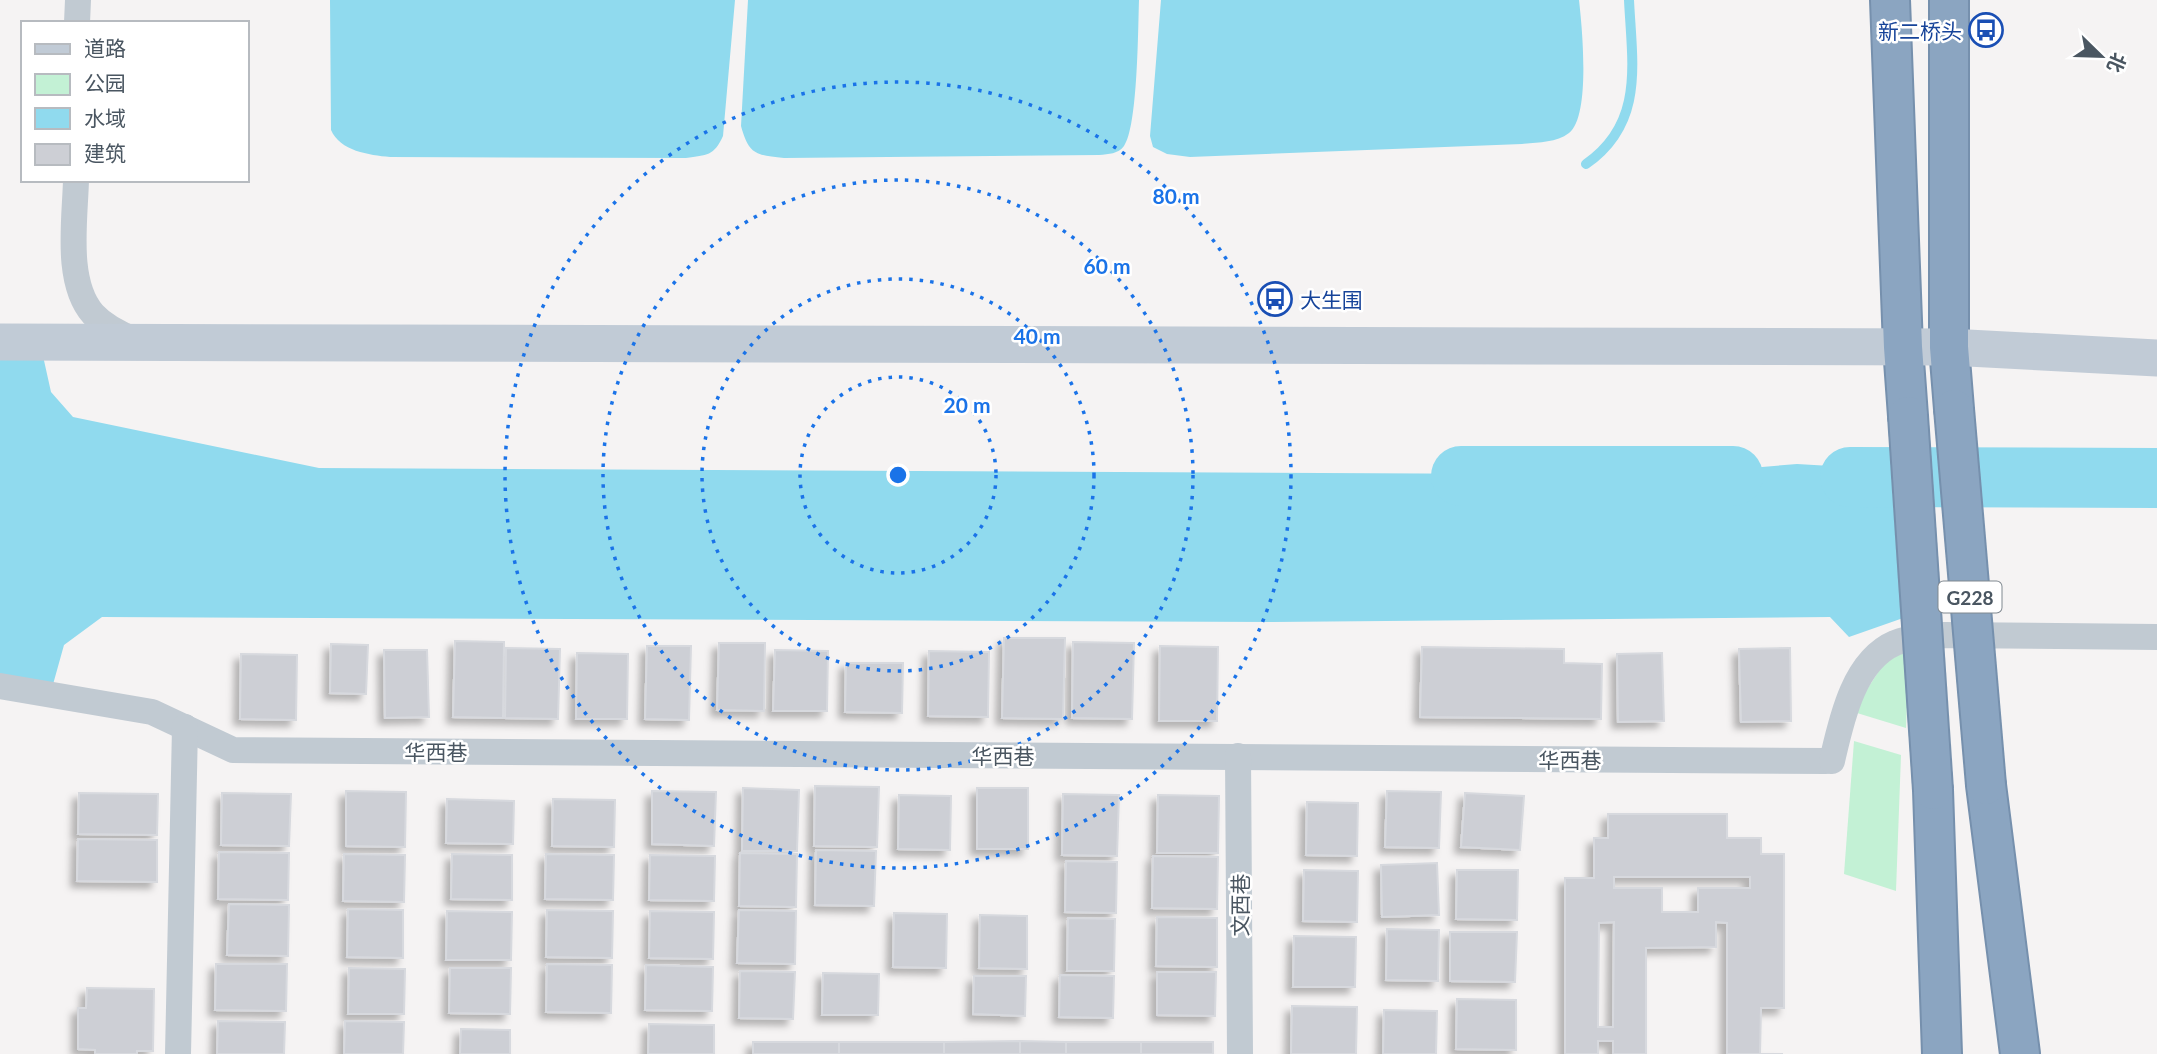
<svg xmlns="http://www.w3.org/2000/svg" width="2157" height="1054" viewBox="0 0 2157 1054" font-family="Lato,'Noto Sans SC',sans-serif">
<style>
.green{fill:#c3f1d5}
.water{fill:#90daee}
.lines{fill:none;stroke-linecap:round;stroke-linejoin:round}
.stream{stroke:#90daee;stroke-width:10}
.river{stroke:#90daee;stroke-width:60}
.building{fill:#cdcfd5;stroke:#d7d9de;stroke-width:2;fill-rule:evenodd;filter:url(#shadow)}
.highway-casing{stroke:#7690ad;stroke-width:42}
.street{stroke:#c1cad2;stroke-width:26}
.secondary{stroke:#c1cbd6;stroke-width:37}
.highway{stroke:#8ba5c1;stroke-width:38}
.highway-bridge-casing{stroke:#7690ad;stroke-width:42;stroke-linecap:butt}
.highway-bridge{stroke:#8ba5c1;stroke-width:38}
.ring{fill:none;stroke:#1a73e8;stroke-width:3.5;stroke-dasharray:3.5 7}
.labels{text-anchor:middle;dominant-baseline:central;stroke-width:5;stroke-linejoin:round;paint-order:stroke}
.shield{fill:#fff;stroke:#808990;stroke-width:2}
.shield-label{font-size:19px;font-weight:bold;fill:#4a5661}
.transit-label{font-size:21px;fill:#164399;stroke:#fff;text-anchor:end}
.street-label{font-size:21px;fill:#4a5661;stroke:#fff}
.centre{fill:#1a73e8;stroke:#fff;stroke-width:3.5}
.ring-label{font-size:21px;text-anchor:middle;font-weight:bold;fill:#1a73e8;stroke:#fff;stroke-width:5;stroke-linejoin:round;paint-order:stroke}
</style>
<defs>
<filter id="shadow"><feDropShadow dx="-6" dy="6" stdDeviation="3.5" flood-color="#0004"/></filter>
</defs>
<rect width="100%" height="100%" fill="#f5f3f3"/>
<g class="green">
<path d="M1909 652 1906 728 1857 713 1864 694 1888 657Z"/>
<path d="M1854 741 1901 755 1896 891 1844 874Z"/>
</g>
<g class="water">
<path d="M330 0H735L723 136C714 156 707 155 686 158L390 157C369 155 340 151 331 130Z"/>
<path d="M748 0H1139C1138 28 1138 127 1124 146 1118 154 1109 154 1099 155L784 158C756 155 749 155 741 126Z"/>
<path d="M1161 0H1579C1582 26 1591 116 1569 133 1556 143 1538 142 1522 144L1190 157 1167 154 1153 147 1150 136Z"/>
<path d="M0 346 41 347 51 392 73 417 319 468 1538 474 1558 484 1797 464 1916 471 1926 610 1849 637 1830 617 1273 622 102 617 64 645 52 688 0 681Z"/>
</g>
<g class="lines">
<path class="stream" d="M1586 164C1645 123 1632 63 1629 0"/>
<g class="river">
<path d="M1461 476H1733"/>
<path d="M1850 477 2157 478"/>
</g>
</g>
<g class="building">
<path d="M1004 638H1065L1063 719 1002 718Z"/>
<path d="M455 641 504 642 503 718 453 717Z"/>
<path d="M1073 642 1134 643 1132 719 1072 718Z"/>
<path d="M719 643H765L764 711 717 710Z"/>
<path d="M331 644 368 645 366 694 330 693Z"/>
<path d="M647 646H691L689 720 645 719Z"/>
<path d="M1160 646 1218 647 1217 721H1159Z"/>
<path d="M1422 647 1564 649V663L1602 664 1601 719 1420 717Z"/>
<path d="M506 648 560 649 558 719 505 718Z"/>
<path d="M1790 648 1791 721 1741 722 1739 649Z"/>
<path d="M384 650H427L429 717 385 718Z"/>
<path d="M775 650 828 651 827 711H773Z"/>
<path d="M929 651 989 652 988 717 928 716Z"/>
<path d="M577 653 628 654 627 719H576Z"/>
<path d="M1662 653 1664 721 1618 722 1617 654Z"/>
<path d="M241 654 297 655 296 720 240 719Z"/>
<path d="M846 663H903L902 713 845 712Z"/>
<path d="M815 786 879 787 877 847 814 846Z"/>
<path d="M743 788 799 790 797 851H742Z"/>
<rect x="977" y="788" width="51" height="61"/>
<path d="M346 791 406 792 405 847 346 846Z"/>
<path d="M652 791 716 792 714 846 652 844Z"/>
<path d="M1387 791 1441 792 1439 848 1385 847Z"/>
<path d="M79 793 158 794 157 835 78 834Z"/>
<path d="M222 793 291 794 289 846 221 845Z"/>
<path d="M1465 793 1524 796 1520 850 1461 847Z"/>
<path d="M1063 794 1119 795 1117 856 1062 855Z"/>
<path d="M899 795 951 796 950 850 898 849Z"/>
<path d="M1158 795 1219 796 1218 853H1157Z"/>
<path d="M447 799 514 801 513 844 446 843Z"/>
<path d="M553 799 615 800 614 847 552 846Z"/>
<path d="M1307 802 1358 803 1357 856 1306 855Z"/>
<path d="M1608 814H1727V838H1761V854H1784V1008H1761L1760 1054H1783H1727V923L1716 922V947L1646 948V1054H1613V1041H1598V1054H1565V878H1594V838H1608ZM1614 877H1750V888H1698V912H1662V888H1614ZM1614 922 1613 1027H1598L1599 923Z"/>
<path d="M78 839 157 840V882L77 881Z"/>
<path d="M816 850 876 851 874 906 815 905Z"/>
<path d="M219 852 289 853 288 900 218 899Z"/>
<path d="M740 853 797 854 796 907 739 906Z"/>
<path d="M344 854 405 855 404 902 343 901Z"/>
<path d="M452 854 512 855V900L451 899Z"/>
<path d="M546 854 614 855 613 900 545 899Z"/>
<path d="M650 855 715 856 714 901 649 900Z"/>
<path d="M1153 856 1218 857 1217 909 1152 908Z"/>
<path d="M1066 861 1117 862 1116 913 1065 912Z"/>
<path d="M1437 863 1439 915 1382 917 1381 865Z"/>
<path d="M1304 870 1358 871 1357 922 1303 921Z"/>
<path d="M1457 870H1518L1517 920 1456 919Z"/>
<path d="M229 904 289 905 288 956 227 955Z"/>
<path d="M348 909 403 910V958L347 957Z"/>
<path d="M547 910 613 911 612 958 546 957Z"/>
<path d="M739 910 796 911 795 964 737 963Z"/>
<path d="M447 911 512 912 511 960H446Z"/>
<path d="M650 911 714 912 713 959 649 958Z"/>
<path d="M894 913 947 914 946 968 893 967Z"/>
<path d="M980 915 1027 916V969L979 968Z"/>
<path d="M1157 917 1217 918V967L1156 966Z"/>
<path d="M1068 918 1115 919 1114 971H1067Z"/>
<path d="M1387 929 1439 930 1438 981 1386 980Z"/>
<path d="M1450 932H1517L1515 982 1450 981Z"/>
<path d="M1294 936 1356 937 1355 987H1293Z"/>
<path d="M216 964H287L286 1011 215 1010Z"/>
<path d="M547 964 612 965 611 1013 546 1012Z"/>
<path d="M646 965 713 967 712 1011 645 1010Z"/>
<path d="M349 968 405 969 404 1014H348Z"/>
<path d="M450 968H511L510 1014 449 1013Z"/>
<path d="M740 971 795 972 793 1019 739 1018Z"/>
<path d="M1157 972H1216L1215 1016 1157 1015Z"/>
<path d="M823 973 879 974 878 1015H822Z"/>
<path d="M1060 975 1114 976 1113 1018 1059 1017Z"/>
<path d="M974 976H1026L1025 1016 973 1014Z"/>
<path d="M87 988 154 989 153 1051H137V1054H95V1050L78 1049V1008H86Z"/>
<path d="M1457 999 1516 1000V1050L1456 1049Z"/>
<path d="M1292 1006 1357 1007 1356 1054H1291Z"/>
<path d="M1384 1010 1437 1011 1436 1054H1383Z"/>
<path d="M218 1021 285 1022 284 1054H217Z"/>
<path d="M345 1021 404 1022 403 1054H344Z"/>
<path d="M649 1024 714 1025V1054H648Z"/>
<path d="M461 1029 510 1030V1054H460Z"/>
<path d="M1020 1041V1054H944V1042Z"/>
<path d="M1020 1041 1066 1042V1054H1020Z"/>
<rect x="753" y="1042" width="86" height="12"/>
<rect x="839" y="1042" width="105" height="12"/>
<rect x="1066" y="1042" width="75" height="12"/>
<rect x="1141" y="1042" width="72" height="12"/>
</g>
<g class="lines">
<g class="highway-casing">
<g id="highway">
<path d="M1890 0 1903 347 1908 416"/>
<path d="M1949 0V347L1954 409"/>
<path d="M1986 785 2020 1054"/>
<path d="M1933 790 1942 1054"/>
</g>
</g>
<g class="street">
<path d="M77 23 78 0"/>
<path d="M76 180C75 220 65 282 93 314 104 326 120 334 135 340"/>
<path d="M0 686 152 712 233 750 1826 761"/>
<path d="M1238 756 1240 1054"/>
<path d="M1832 761C1841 722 1853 661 1895 643 1910 637 1927 636 1944 635L2157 637"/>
<path d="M178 1054 185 727"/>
</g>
<path class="secondary" d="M0 342 1949 347 2157 358"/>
<use href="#highway" class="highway"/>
<g class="highway-bridge-casing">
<g id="highway-bridge">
<path d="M1954 409 1986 785"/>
<path d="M1908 416 1933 790"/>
</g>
</g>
<use href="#highway-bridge" class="highway-bridge"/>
</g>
<g class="ring">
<circle cx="898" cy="475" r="98"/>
<circle cx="898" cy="475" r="196"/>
<circle cx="898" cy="475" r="295"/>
<circle cx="898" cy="475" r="393"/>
</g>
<defs>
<g id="bus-ring" transform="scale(1.75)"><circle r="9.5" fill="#fff" stroke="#1a4fb4" stroke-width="1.5"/><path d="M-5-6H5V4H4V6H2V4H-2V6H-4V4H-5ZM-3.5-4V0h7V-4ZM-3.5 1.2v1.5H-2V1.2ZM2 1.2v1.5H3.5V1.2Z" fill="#1a4fb4"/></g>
</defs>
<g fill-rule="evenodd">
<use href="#bus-ring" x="1986" y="30"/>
<use href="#bus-ring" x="1275" y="299"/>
</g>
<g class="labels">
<rect class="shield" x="1938.5" y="581.5" width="63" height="31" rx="5"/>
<g class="shield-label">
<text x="1970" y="597">G228</text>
</g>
<g class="transit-label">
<text x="1962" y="30">新二桥头</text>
<text x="1300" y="299" text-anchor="start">大生围</text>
</g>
<g class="street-label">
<text x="436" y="751">华西巷</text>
<text x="1003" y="755">华西巷</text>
<text x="1570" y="759">华西巷</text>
<text transform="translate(1239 905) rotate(-90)">文西巷</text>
</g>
</g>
<circle cx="898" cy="475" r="10" class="centre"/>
<g class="ring-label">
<text x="1176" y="204">80 m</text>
<text x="1107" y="274">60 m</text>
<text x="1037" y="344">40 m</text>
<text x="967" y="413">20 m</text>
</g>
<rect x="21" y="21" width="228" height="161" fill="#ffffff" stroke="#b7bbc0" stroke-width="2"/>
<rect x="35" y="44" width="35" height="10" fill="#c1cbd6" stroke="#b7bbc0" stroke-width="2"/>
<text x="84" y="56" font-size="21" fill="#4a5661">道路</text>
<rect x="35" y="74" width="35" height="21" fill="#c3f1d5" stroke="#b7bbc0" stroke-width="2"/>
<text x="84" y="91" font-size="21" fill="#4a5661">公园</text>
<rect x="35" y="108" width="35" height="21" fill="#90daee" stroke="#b7bbc0" stroke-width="2"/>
<text x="84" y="126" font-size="21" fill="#4a5661">水域</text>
<rect x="35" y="144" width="35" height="21" fill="#cdcfd5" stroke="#b7bbc0" stroke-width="2"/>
<text x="84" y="161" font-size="21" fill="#4a5661">建筑</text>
<g transform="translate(2101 56) rotate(113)" stroke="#ffffff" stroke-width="5" paint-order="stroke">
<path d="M0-5L12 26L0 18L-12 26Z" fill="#4a5661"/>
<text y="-10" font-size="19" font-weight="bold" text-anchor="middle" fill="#4a5661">北</text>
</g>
</svg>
